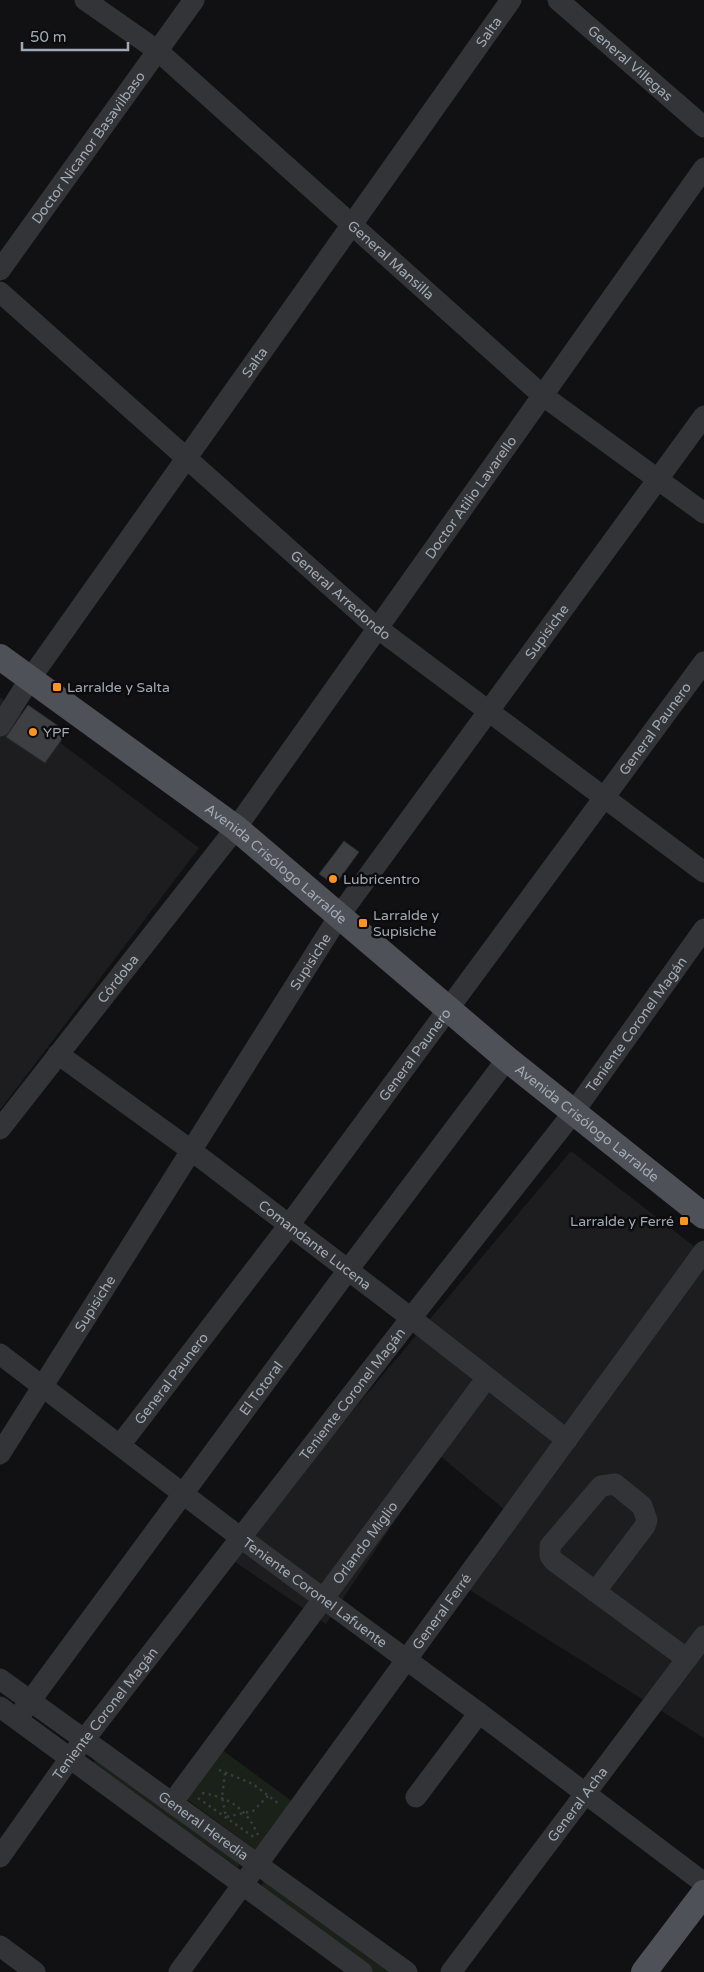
<svg xmlns="http://www.w3.org/2000/svg" width="704" height="1972" viewBox="0 0 704 1972" font-family="'Varela Round',sans-serif">
<style>
.built{fill:#1d1d20}
.green{fill:#192119}
.building{fill:#3d3f43;stroke:#2b2b2f}
.lines{fill:none;stroke-linecap:round;stroke-linejoin:round}
.path{stroke:#383b3f;stroke-width:2.5;stroke-dasharray:2.5 4;stroke-linecap:butt}
.minor{stroke:#323438;stroke-width:21}
.major{stroke:#4e5157;stroke-width:26}
.poi-dot{fill:#fc951f;stroke:#0c0c0e;stroke-width:2}
.labels{text-anchor:middle;dominant-baseline:central;stroke-width:5;stroke-linejoin:round;paint-order:stroke}
.street-label{font-size:14px;fill:#a1aab4;stroke:#0c0c0e}
.poi-label{font-size:14px;fill:#a1aab4;stroke:#0c0c0e;text-anchor:start}
</style>
<rect width="100%" height="100%" fill="#111113"/>
<g class="built">
<path d="M0 697 199 848 0 1110Z"/>
<path d="M571 1151 704 1254V1738L454 1580 506 1511 439 1455 326 1624 229 1558Z"/>
</g>
<g class="green">
<path d="M221 1749 293 1802 257 1851 185 1798Z"/>
<path d="M96 1760 240 1864 238 1868 93 1763Z"/>
<path d="M264 1881 394 1972H372L261 1886Z"/>
</g>
<g class="building">
<path d="M28 705 67 732 45 763 6 737Z"/>
<path d="M344 841 359 852 335 885 319 874Z"/>
</g>
<g class="lines">
<g class="path">
<path d="M219 1770 253 1784 279 1804"/>
<path d="M225 1773 222 1797 226 1817 253 1811 268 1796"/>
<path d="M202 1793C230 1798 246 1808 258 1835"/>
<path d="M198 1798 255 1838"/>
</g>
<g class="minor">
<path id="s1" d="M85 0 158 51 542 395 704 513"/>
<path id="s2" d="M558 0 704 127"/>
<path id="s3" d="M0 270 194 0"/>
<path id="s4" d="M0 292 376 627 704 872"/>
<path id="s5" d="M0 726 30 679 511 0"/>
<path id="s6" d="M58 1054 192 1151 411 1318 567 1440"/>
<path id="s7" d="M0 1129 236 828 704 168"/>
<path id="s8" d="M0 1354 241 1538 479 1713 704 1883"/>
<path id="s9" d="M120 1445 289 1225 704 662"/>
<path id="s10" d="M0 1454 339 916 704 416"/>
<path d="M595 1592 645 1526 647 1520 642 1506 615 1484 601 1486 550 1546V1556L554 1561 687 1659"/>
<path id="s11" d="M0 1679 407 1972"/>
<path d="M0 1707 362 1972"/>
<path id="s12" d="M17 1719 348 1270 507 1059"/>
<path d="M416 1797 479 1713"/>
<path id="s13" d="M172 1803 486 1379"/>
<path id="s14" d="M0 1857 70 1758 411 1318 573 1113 704 929"/>
<path d="M0 1946 35 1972"/>
<path id="s15" d="M179 1972 704 1251"/>
<path id="s16" d="M451 1972 704 1636"/>
</g>
<g class="major">
<path id="s17" d="M0 657 236 828 507 1059 704 1216"/>
<path d="M644 1972 704 1893"/>
</g>
</g>
<g class="poi-dot">
<rect x="52" y="682" width="10" height="10" rx="2.5"/>
<circle cx="33" cy="732" r="5"/>
<circle cx="333" cy="879" r="5"/>
<rect x="358" y="918" width="10" height="10" rx="2.5"/>
<rect x="679" y="1216" width="10" height="10" rx="2.5"/>
</g>
<g class="labels">
<g class="street-label">
<text stroke="none"><textPath href="#s5" startOffset="849">Salta</textPath></text>
<text stroke="none"><textPath href="#s2" startOffset="96">General Villegas</textPath></text>
<text stroke="none"><textPath href="#s3" startOffset="151">Doctor Nicanor Basavilbaso</textPath></text>
<text stroke="none"><textPath href="#s1" startOffset="402">General Mansilla</textPath></text>
<text stroke="none"><textPath href="#s5" startOffset="444">Salta</textPath></text>
<text stroke="none"><textPath href="#s7" startOffset="788">Doctor Atilio Lavarello</textPath></text>
<text stroke="none"><textPath href="#s4" startOffset="456">General Arredondo</textPath></text>
<text stroke="none"><textPath href="#s10" startOffset="988">Supisiche</textPath></text>
<text stroke="none"><textPath href="#s9" startOffset="894">General Paunero</textPath></text>
<text stroke="none"><textPath href="#s17" startOffset="345">Avenida Crisólogo Larralde</textPath></text>
<text stroke="none"><textPath href="#s10" startOffset="582">Supisiche</textPath></text>
<text stroke="none"><textPath href="#s7" startOffset="191">Córdoba</textPath></text>
<text stroke="none"><textPath href="#s14" startOffset="1048">Teniente Coronel Magán</textPath></text>
<text stroke="none"><textPath href="#s9" startOffset="489">General Paunero</textPath></text>
<text stroke="none"><textPath href="#s17" startOffset="750">Avenida Crisólogo Larralde</textPath></text>
<text stroke="none"><textPath href="#s6" startOffset="320">Comandante Lucena</textPath></text>
<text stroke="none"><textPath href="#s10" startOffset="178">Supisiche</textPath></text>
<text stroke="none"><textPath href="#s9" startOffset="84">General Paunero</textPath></text>
<text stroke="none"><textPath href="#s12" startOffset="411">El Totoral</textPath></text>
<text stroke="none"><textPath href="#s14" startOffset="582">Teniente Coronel Magán</textPath></text>
<text stroke="none"><textPath href="#s13" startOffset="324">Orlando Miglio</textPath></text>
<text stroke="none"><textPath href="#s8" startOffset="395">Teniente Coronel Lafuente</textPath></text>
<text stroke="none"><textPath href="#s15" startOffset="446">General Ferré</textPath></text>
<text stroke="none"><textPath href="#s14" startOffset="178">Teniente Coronel Magán</textPath></text>
<text stroke="none"><textPath href="#s16" startOffset="210">General Acha</textPath></text>
<text stroke="none"><textPath href="#s11" startOffset="251">General Heredia</textPath></text>
</g>
<g class="poi-label">
<text x="67" y="687">Larralde y Salta</text>
<text x="43" y="732">YPF</text>
<text x="343" y="879">Lubricentro</text>
<text x="373" y="915">Larralde y<tspan x="373" dy="16">Supisiche</tspan></text>
<text x="674" y="1221" text-anchor="end">Larralde y Ferré</text>
</g>
</g>
<path d="M22 42v8h106v-8" fill="none" stroke="#a1aab4" stroke-width="2.5"/>
<text x="30" y="42" font-size="15" fill="#a1aab4" stroke="#0c0c0e" stroke-width="4" paint-order="stroke">50 m</text>
</svg>
